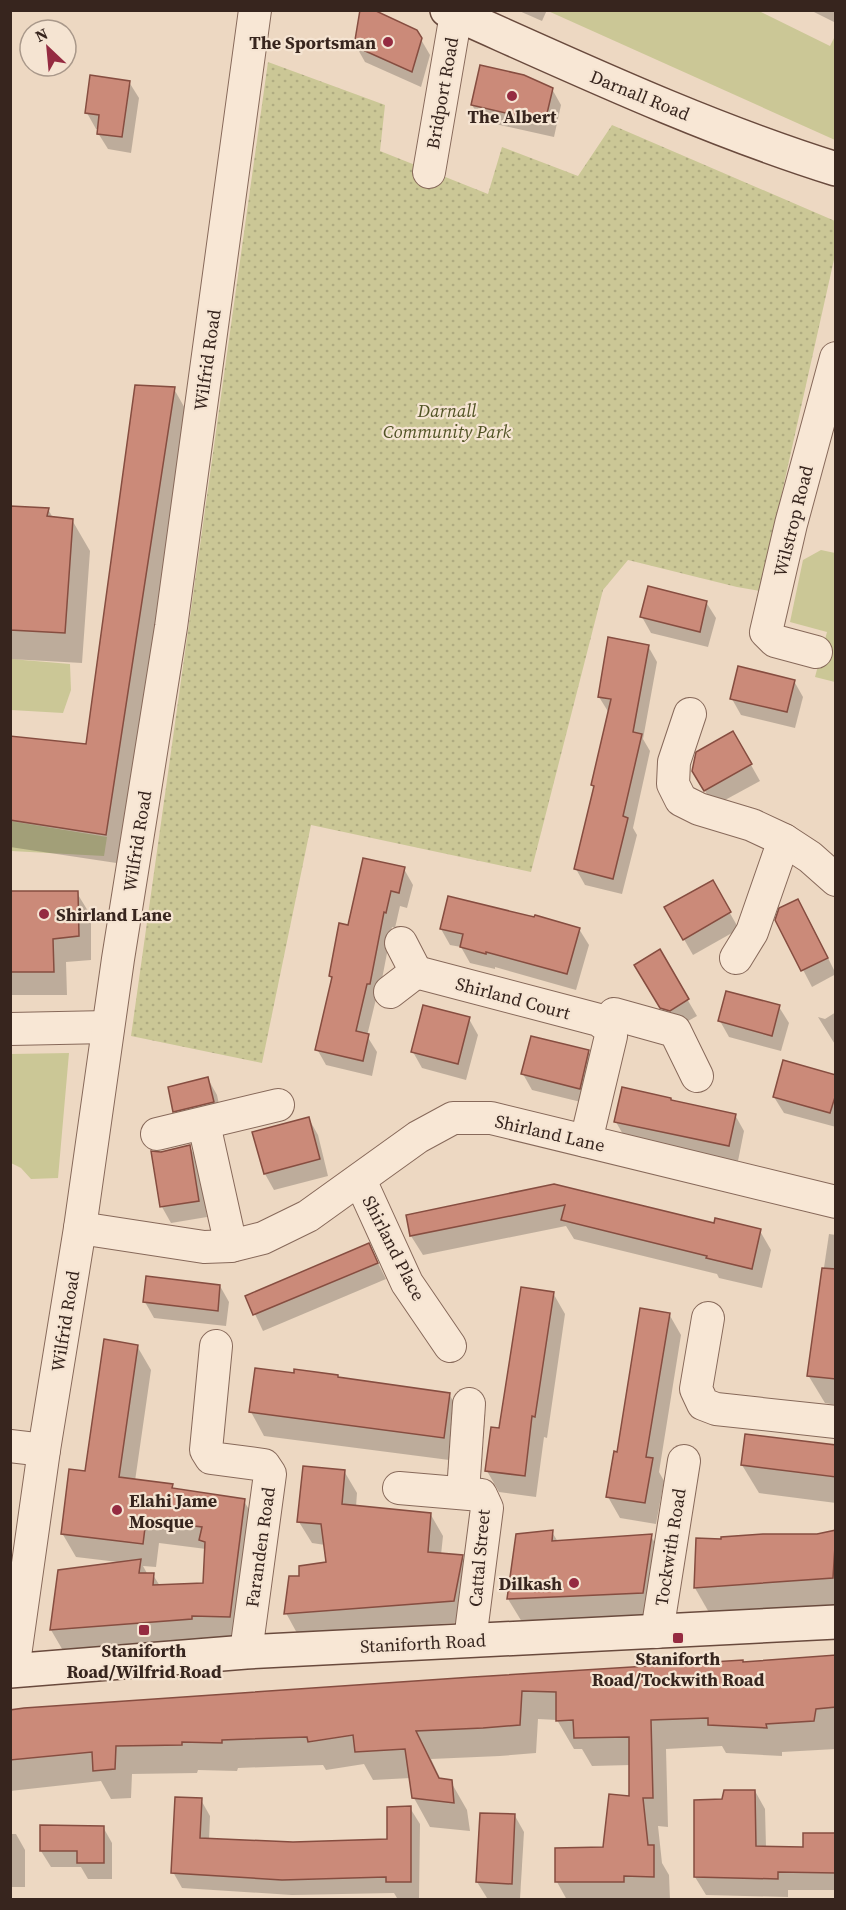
<svg xmlns="http://www.w3.org/2000/svg" width="846" height="1910" viewBox="0 0 846 1910" font-family="'Source Serif 4',serif">
<style>
.green{fill:#cbc796}
.park{fill:url(#park-dots)}
.shadow{fill:#0003;fill-rule:evenodd}
.building{fill:#cb8a79;stroke:#864d40;stroke-width:1.5}
.lines{fill:none;stroke-linecap:round;stroke-linejoin:round}
.minor-casing{stroke:#87695a;stroke-width:34}
.secondary-casing{stroke:#694a3d;stroke-width:36}
.minor{stroke:#f8e7d5;stroke-width:32}
.secondary{stroke:#f8e7d5;stroke-width:33}
.poi-dot{fill:#952b41;stroke:#f5e4d2;stroke-width:2}
.labels{text-anchor:middle;dominant-baseline:central;stroke-width:4.5;stroke-linejoin:round;paint-order:stroke}
.poi-label{font-size:18px;font-weight:bold;fill:#37251e;stroke:#f5e4d2}
.street-label{font-size:18px;fill:#37251e;stroke:#f5e4d2}
.park-label{font-size:18px;font-style:italic;fill:#515325;stroke:#f5e4d2}
</style>
<defs>
<pattern id="park-dots" width="8" height="8" patternUnits="userSpaceOnUse" patternTransform="scale(1.5)"><rect width="8" height="8" fill="#cbc796"/><path d="M2 2h.1M6 6h.1" fill="none" stroke="#afab81" stroke-width="1.8" stroke-linecap="round"/></pattern>
</defs>
<rect width="100%" height="100%" fill="#edd8c2"/>
<g class="green">
<path d="M548 11H759L830 46 835 36V140Z"/>
<path d="M821 550 835 553V682L815 677 827 632 790 622 803 560Z"/>
<path d="M11 659 70 664 71 690 63 713 11 710Z"/>
<path d="M10 821 107 837 104 856 11 851Z"/>
<path d="M69 1053 58 1178 31 1179 21 1168 11 1163V1054Z"/>
</g>
<path class="park" d="M268 62 385 105 380 151 488 194 502 147 578 176 612 125 835 221V255L760 591 737 587 628 560 603 590 531 872 311 825 262 1063 131 1036Z"/>
<g class="shadow">
<path d="M517 10H547L542 21Z"/>
<path d="M810 10H836V23Z"/>
<path d="M416 31 430 55 421 87 365 62 356 46Z"/>
<path d="M129 82 139 98 131 153 108 149 98 133 99 129H96L87 113Z"/>
<path d="M552 89 561 105 554 137 482 121 472 105Z"/>
<path d="M174 389 191 419 123 864 10 847V738L87 746Z"/>
<path d="M10 507 48 509 53 518 72 520 90 551 82 663 10 659Z"/>
<path d="M706 602 716 618 708 647 651 633 642 617Z"/>
<path d="M648 646 657 662 643 739 650 751 633 828 637 835 622 894 585 885 576 869 595 789 592 784 609 713 599 697Z"/>
<path d="M794 681 803 697 795 728 741 715 732 699Z"/>
<path d="M733 733 760 781 714 806 693 771Z"/>
<path d="M404 869 413 885 407 908 400 906 395 928 392 927 378 1000 376 999 367 1036 377 1052 372 1076 326 1065 317 1049 333 981 330 976 349 926Z"/>
<path d="M712 882 739 929 693 955 666 908Z"/>
<path d="M10 893H77L91 916V960L66 962 67 995H10Z"/>
<path d="M807 916 836 974 812 987 777 920Z"/>
<path d="M441 929H579L589 945 576 990 495 967V969L470 963 461 947 450 945Z"/>
<path d="M659 951 697 1016 679 1026 671 1024 636 965Z"/>
<path d="M779 1007 789 1023 781 1051 729 1037 720 1021Z"/>
<path d="M836 1012V1046L818 1017 825 1019Z"/>
<path d="M469 1019 478 1035 466 1080 422 1068 413 1052Z"/>
<path d="M588 1051 597 1067 589 1104 532 1090 523 1074Z"/>
<path d="M836 1077V1127L784 1113 774 1097Z"/>
<path d="M208 1079 217 1095 222 1118 184 1127 175 1111Z"/>
<path d="M672 1102 735 1115 744 1131 738 1161 625 1138 616 1122Z"/>
<path d="M309 1119 318 1135 328 1176 274 1190 265 1174 254 1133Z"/>
<path d="M189 1146 199 1162 207 1217 171 1223 162 1207 161 1153Z"/>
<path d="M554 1186 715 1225 760 1231 771 1250 762 1288 719 1278 717 1274 574 1239 566 1226 423 1255 411 1236Z"/>
<path d="M829 1234 836 1235V1405L825 1403 808 1375Z"/>
<path d="M369 1245 386 1279 263 1331 247 1297Z"/>
<path d="M220 1286 229 1302 226 1326 154 1318 145 1302Z"/>
<path d="M553 1293 565 1314 547 1438 544 1437 536 1497 499 1492 487 1471 501 1430Z"/>
<path d="M669 1314 681 1335 659 1472 664 1481 656 1524 620 1518 608 1497 618 1454Z"/>
<path d="M137 1346 151 1370 135 1481 172 1486 175 1490 244 1501 258 1525 243 1640 65 1654 51 1630 59 1571 118 1562 76 1557 62 1533ZM159 1543 206 1549 204 1585 160 1586 153 1575H148L143 1566 156 1567Z"/>
<path d="M339 1379 449 1394 463 1418 457 1461 264 1436 251 1412Z"/>
<path d="M836 1447V1503L759 1493 742 1465Z"/>
<path d="M344 1471 357 1493 356 1507 431 1515 443 1536 441 1555 462 1556 474 1578 466 1622 298 1635 286 1613 300 1577 328 1564 325 1545 312 1543 299 1522Z"/>
<path d="M552 1532 558 1542 651 1536 664 1559 656 1616 522 1622 508 1599Z"/>
<path d="M836 1532V1607L711 1616 695 1588 817 1535Z"/>
<path d="M836 1656V1749L782 1752V1756L726 1753 722 1746 666 1749 668 1827 658 1826 662 1863 669 1875 670 1900H567L557 1882 604 1849 630 1797 631 1765 592 1766 582 1749H574L557 1720 538 1719 536 1753 500 1756 431 1759 441 1780 451 1782 467 1810 470 1831 430 1827 414 1798 411 1778 373 1780 364 1764 326 1770 323 1765 238 1768 237 1771 198 1770 197 1773 132 1774 131 1798 111 1799 101 1781 10 1791V1712Z"/>
<path d="M755 1791 765 1809 766 1847 804 1848 836 1834V1890H788V1897L706 1895 695 1877 723 1800Z"/>
<path d="M201 1800 210 1816 209 1840 293 1843 388 1841 410 1808 420 1824 419 1898H397L394 1893 292 1895 182 1888 173 1872Z"/>
<path d="M515 1816 524 1832 520 1899 487 1898 477 1882Z"/>
<path d="M42 1827H103L112 1843V1879H88L81 1867H51L41 1851Z"/>
<path d="M10 1834H16L25 1850V1887H10Z"/>
</g>
<g class="building">
<path d="M360 10H374L417 30 422 38 412 72 354 46Z"/>
<path d="M480 65 524 75 553 88 545 122 471 105Z"/>
<path d="M90 75 130 81 122 137 97 134 99 115 85 113Z"/>
<path d="M135 385 175 387 106 835 10 820V736L86 744Z"/>
<path d="M10 506 49 508 47 516 73 519 65 633 10 630Z"/>
<path d="M648 586 707 601 700 632 640 617Z"/>
<path d="M608 637 649 645 633 732 642 734 623 816 628 818 613 879 574 869 594 786 591 785 611 699 598 697Z"/>
<path d="M738 666 795 680 787 712 730 699Z"/>
<path d="M733 731 752 764 704 791 692 771 696 752Z"/>
<path d="M363 858 405 867 399 893 391 891 386 913 384 912 370 984H367L356 1031 369 1034 363 1061 315 1050 332 977 329 976 339 923 348 925Z"/>
<path d="M713 880 731 912 683 940 664 907Z"/>
<path d="M10 891H78L79 936 53 939 54 972H10Z"/>
<path d="M448 896 534 917 535 915 580 928 567 974 486 952V954L460 947 463 934 440 929Z"/>
<path d="M798 899 828 958 801 971 775 920 779 908Z"/>
<path d="M660 949 689 999 670 1011 660 1008 634 965Z"/>
<path d="M726 991 780 1005 772 1036 718 1021Z"/>
<path d="M423 1005 470 1017 458 1064 411 1052Z"/>
<path d="M531 1036 589 1050 580 1089 521 1074Z"/>
<path d="M783 1060 836 1075V1094L830 1113 773 1097Z"/>
<path d="M208 1077 214 1102 173 1112 168 1087Z"/>
<path d="M622 1087 671 1098V1100L736 1114 729 1146 614 1122Z"/>
<path d="M309 1117 320 1159 264 1174 252 1132Z"/>
<path d="M190 1145 199 1201 160 1207 151 1151 161 1152Z"/>
<path d="M554 1184 714 1223 715 1218 761 1229 752 1269 706 1258 707 1256 561 1220 565 1205 410 1236 406 1215Z"/>
<path d="M369 1243 378 1263 253 1315 245 1296Z"/>
<path d="M822 1268 836 1269V1379L807 1376Z"/>
<path d="M146 1276 220 1285 218 1311 143 1302Z"/>
<path d="M521 1287 554 1292 535 1417 532 1416 525 1476 485 1471 491 1427 499 1428Z"/>
<path d="M640 1308 670 1313 646 1457 653 1458 645 1503 606 1497 614 1451 617 1452Z"/>
<path d="M104 1339 138 1345 119 1477 173 1484 172 1488 245 1499 230 1617 192 1616V1619L50 1630 58 1570 141 1559 139 1573H154L153 1585 203 1583 205 1542 199 1540 202 1527 146 1520 143 1544 61 1534 69 1469 85 1471Z"/>
<path d="M255 1368 294 1373V1369L338 1375V1377L450 1393 444 1438 249 1412Z"/>
<path d="M745 1434 836 1445V1477L741 1465Z"/>
<path d="M303 1466 345 1470 342 1504 431 1513 428 1552 463 1555 454 1601 284 1614 289 1576H299V1566L326 1562 321 1524 297 1522Z"/>
<path d="M553 1530 552 1541 652 1534 643 1593 507 1599 516 1534Z"/>
<path d="M836 1530 833 1578 694 1588 696 1538 721 1539V1537L763 1534H817Z"/>
<path d="M836 1655V1707L816 1709 814 1721 766 1724 767 1728 708 1725V1718L651 1720 653 1798H643L648 1845H654V1877L624 1876V1882H555V1848L603 1847 609 1794 629 1796V1737L574 1738 573 1720 556 1721V1692L522 1691 520 1725 483 1728 416 1731 439 1778 452 1780 454 1803 412 1798 405 1749 355 1752 353 1735 308 1742 307 1737 222 1740V1743L182 1742V1745L116 1746 115 1769 93 1771 92 1752 10 1760V1710L24 1708 473 1677 743 1660V1662Z"/>
<path d="M724 1790H755L756 1846 803 1847V1833H836V1873L778 1872V1879L694 1877V1800L722 1799Z"/>
<path d="M175 1797 202 1798 200 1838 293 1842 387 1839V1807L411 1806V1882H386V1877L282 1880 171 1873Z"/>
<path d="M480 1813 515 1814 512 1884 476 1882Z"/>
<path d="M40 1825 104 1826V1863H77V1851H40Z"/>
</g>
<g class="lines">
<g class="minor-casing">
<g id="minor">
<path d="M429 172 456 14"/>
<path d="M816 652 775 641 766 632 791 524 836 358"/>
<path d="M690 714 674 762 673 784 681 800 699 809 752 825 784 840 810 857 836 880"/>
<path d="M736 958 752 932 784 840"/>
<path d="M416 972 599 1020 608 1027 611 1036 586 1141"/>
<path d="M390 992 416 972 401 943"/>
<path d="M614 1014 675 1031 697 1076"/>
<path d="M10 1029 108 1027"/>
<path d="M204 1124 231 1246"/>
<path d="M157 1134 278 1105"/>
<path d="M360 1180 407 1283 450 1346"/>
<path d="M80 1228 204 1247 231 1246 263 1238 308 1216 418 1137 453 1118H491L836 1202"/>
<path d="M708 1318 696 1389 703 1404 716 1409 836 1422"/>
<path d="M216 1346 206 1450 211 1458 264 1465 270 1474 246 1652"/>
<path d="M10 1446 44 1450"/>
<path d="M399 1488 481 1495 487 1508 470 1640"/>
<path d="M463 1492 469 1404"/>
<path d="M657 1632 684 1461"/>
<path d="M13 1670 44 1450 80 1228 118 959 171 627 255 10"/>
</g>
</g>
<g class="secondary-casing">
<g id="secondary">
<path d="M447 10C575 67 702 127 836 169"/>
<path d="M10 1671 246 1652 836 1622"/>
</g>
</g>
<use href="#minor" class="minor"/>
<use href="#secondary" class="secondary"/>
</g>
<g class="poi-dot">
<circle cx="388" cy="42" r="6"/>
<circle cx="512" cy="96" r="6"/>
<circle cx="44" cy="914" r="6"/>
<circle cx="117" cy="1510" r="6"/>
<circle cx="574" cy="1583" r="6"/>
<rect x="138" y="1624" width="12" height="12" rx="3"/>
<rect x="672" y="1632" width="12" height="12" rx="3"/>
</g>
<g class="labels">
<g class="poi-label">
<text x="376" y="42" text-anchor="end">The Sportsman</text>
<text x="512" y="116">The Albert</text>
<text x="56" y="914" text-anchor="start">Shirland Lane</text>
<text x="129" y="1500" text-anchor="start">Elahi Jame<tspan x="129" dy="21">Mosque</tspan></text>
<text x="562" y="1583" text-anchor="end">Dilkash</text>
<text x="144" y="1650">Staniforth<tspan x="144" dy="21">Road/Wilfrid Road</tspan></text>
<text x="678" y="1658">Staniforth<tspan x="678" dy="21">Road/Tockwith Road</tspan></text>
</g>
<g class="street-label">
<text transform="translate(442 93) rotate(-80)">Bridport Road</text>
<text transform="translate(640 95) rotate(22)">Darnall Road</text>
<text transform="translate(207 360) rotate(-82)">Wilfrid Road</text>
<text transform="translate(793 521) rotate(-76)">Wilstrop Road</text>
<text transform="translate(137 841) rotate(-81)">Wilfrid Road</text>
<text transform="translate(513 998) rotate(15)">Shirland Court</text>
<text transform="translate(550 1133) rotate(13)">Shirland Lane</text>
<text transform="translate(394 1248) rotate(63)">Shirland Place</text>
<text transform="translate(65 1321) rotate(-81)">Wilfrid Road</text>
<text transform="translate(260 1547) rotate(-82)">Faranden Road</text>
<text transform="translate(670 1547) rotate(-81)">Tockwith Road</text>
<text transform="translate(479 1558) rotate(-85)">Cattal Street</text>
<text transform="translate(423 1643) rotate(-3)">Staniforth Road</text>
</g>
<g class="park-label">
<text x="447" y="410">Darnall<tspan x="447" dy="21">Community Park</tspan></text>
</g>
</g>
<rect width="846" height="1910" fill="none" stroke="#37251e" stroke-width="24"/>
<g transform="translate(48 48) rotate(334)"><circle r="28" fill="#f5e4d2" stroke="#a9988a" stroke-width="1.5"/>
<path d="M0-4.5L10 22L0 15L-10 22Z" fill="#952b41"/>
<text y="-9" font-size="16" font-weight="bold" text-anchor="middle" fill="#37251e">N</text>
</g>
</svg>
